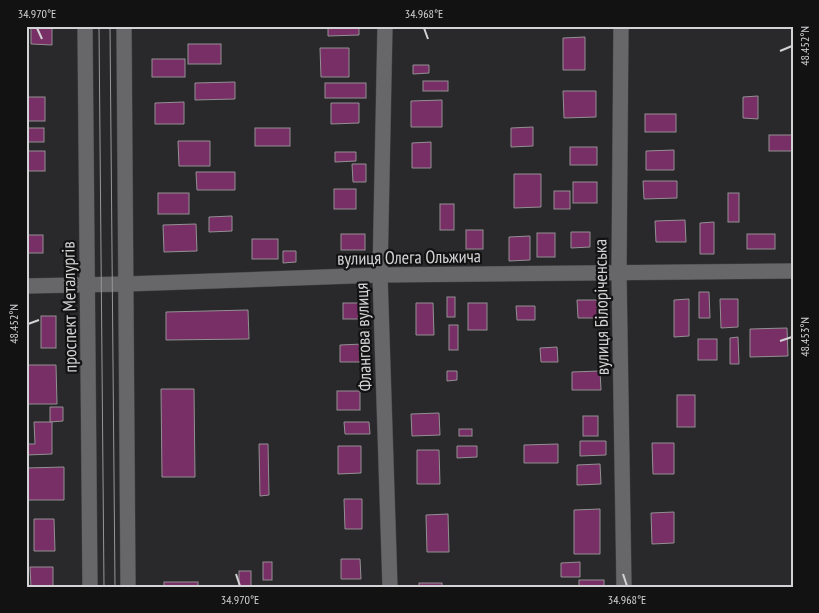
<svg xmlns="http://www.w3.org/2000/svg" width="819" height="613" viewBox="0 0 819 613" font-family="'PT Sans Narrow',sans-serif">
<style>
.building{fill:#772f65;stroke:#939092}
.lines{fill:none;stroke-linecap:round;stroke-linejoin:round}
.street-casing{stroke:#444446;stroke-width:16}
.secondary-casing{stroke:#444446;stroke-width:16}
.street{stroke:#67676a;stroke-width:15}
.secondary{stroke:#67676a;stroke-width:15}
.tram{stroke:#979799;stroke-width:1}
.ticks{fill:none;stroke:#d3d3d5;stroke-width:2}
.labels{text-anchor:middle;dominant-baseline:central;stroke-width:4.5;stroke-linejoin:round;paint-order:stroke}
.street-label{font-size:18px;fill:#d3d3d5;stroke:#121213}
.neatline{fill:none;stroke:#d3d3d5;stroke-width:2}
.ticks-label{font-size:12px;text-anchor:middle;fill:#d3d3d5}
</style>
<rect width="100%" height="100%" fill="#29292b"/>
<g class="building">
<path d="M31 26H52V45L31 44Z"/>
<path d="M328 26H359V35L328 36Z"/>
<path d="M585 37V70H563V38Z"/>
<rect x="188" y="44" width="33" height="20"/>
<path d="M320 48H349V77H321Z"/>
<rect x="152" y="59" width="33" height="18"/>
<path d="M413 65H429V73L413 74Z"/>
<rect x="423" y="81" width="25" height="10"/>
<path d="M235 82V99L195 100V83Z"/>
<rect x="325" y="83" width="41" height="15"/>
<path d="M563 91H596V117L564 118Z"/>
<path d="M758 96V119L743 118V97Z"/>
<rect x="26" y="97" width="19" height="24"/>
<path d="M442 100V127H411V101Z"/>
<path d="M184 102V124H155V103Z"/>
<path d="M331 103H359V123L331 124Z"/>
<rect x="645" y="114" width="31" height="18"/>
<path d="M533 127V146L511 147V128Z"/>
<rect x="26" y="128" width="18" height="14"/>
<rect x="255" y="128" width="35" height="18"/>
<rect x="769" y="135" width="24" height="16"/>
<path d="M178 141H210V166H179Z"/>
<path d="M431 142V168H412V143Z"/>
<rect x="570" y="147" width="27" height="18"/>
<path d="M674 150V170H646V151Z"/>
<rect x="26" y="151" width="19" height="20"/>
<path d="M335 152H356V161L335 162Z"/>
<path d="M352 164H366V182H353Z"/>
<path d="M196 172H235V190H197Z"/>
<path d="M514 174H541V207L514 208Z"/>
<path d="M643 181H677V198L644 199Z"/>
<rect x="573" y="182" width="24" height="21"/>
<rect x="334" y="189" width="22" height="20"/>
<rect x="554" y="191" width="16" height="18"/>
<rect x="158" y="193" width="31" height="21"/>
<rect x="728" y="193" width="11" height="29"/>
<rect x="440" y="204" width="14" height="26"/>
<path d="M232 216V231L209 232V217Z"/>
<path d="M685 220 686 242H656L655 221Z"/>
<path d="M714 222V254H700V223Z"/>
<path d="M196 224 197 251 164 252 163 225Z"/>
<rect x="466" y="230" width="17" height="19"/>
<path d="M571 232H590V247L571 248Z"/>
<rect x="537" y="233" width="18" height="24"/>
<rect x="341" y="234" width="24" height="16"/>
<rect x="747" y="234" width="28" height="15"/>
<rect x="26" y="235" width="17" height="18"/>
<path d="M530 236V260L509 261V237Z"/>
<rect x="252" y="239" width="26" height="20"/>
<path d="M283 251H296V262L283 263Z"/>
<path d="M699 292H709L710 318H699Z"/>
<rect x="447" y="297" width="8" height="20"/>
<path d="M689 299V336L674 337V300Z"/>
<path d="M720 299H738V327L721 328Z"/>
<path d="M577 300H600V318H578Z"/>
<rect x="343" y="303" width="17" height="16"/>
<path d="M416 303H433L434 335H416Z"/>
<rect x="468" y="303" width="19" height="27"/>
<path d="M516 306H535V320H517Z"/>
<path d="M248 310 249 339 166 340V312Z"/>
<rect x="41" y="316" width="15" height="32"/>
<rect x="449" y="325" width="9" height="25"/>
<path d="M787 328 788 356 750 357V329Z"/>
<path d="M738 337 739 364H730V338Z"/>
<rect x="698" y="339" width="19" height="21"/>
<path d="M363 344V362H340V345Z"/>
<path d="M557 347 558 362H541L540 348Z"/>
<path d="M26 365H56L57 404H26Z"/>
<path d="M447 371H457V380L447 381Z"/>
<path d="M600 371 601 390H572V372Z"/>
<path d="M161 389H194L195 477H162Z"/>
<rect x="337" y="391" width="23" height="19"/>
<rect x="677" y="395" width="18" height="32"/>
<path d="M50 407H63V421L50 422Z"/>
<path d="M439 413 440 435 412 436 411 414Z"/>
<rect x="583" y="416" width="15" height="20"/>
<path d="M34 422H52V454L27 455 26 444H35Z"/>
<path d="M344 422H369L370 434H345Z"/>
<rect x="459" y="429" width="13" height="7"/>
<path d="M580 441H606V455L580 456Z"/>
<path d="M652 443H674V474H653Z"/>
<path d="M259 444H268L269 495 260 496Z"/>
<path d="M558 444V463H524V445Z"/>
<path d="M338 446H361V473L338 474Z"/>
<path d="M457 446H477V457L457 458Z"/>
<path d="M417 450H439L440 484H417Z"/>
<path d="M600 464 601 484 577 485V465Z"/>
<path d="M64 467V500H26V468Z"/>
<path d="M344 499H362V529H345Z"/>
<path d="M600 509V554H574V510Z"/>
<path d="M674 512V543L652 544 651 513Z"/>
<path d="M448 514 449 552H427L426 515Z"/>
<path d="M34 519H54L55 551H34Z"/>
<path d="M341 559H360L361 579H341Z"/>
<rect x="263" y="562" width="9" height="18"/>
<path d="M580 562V577H561V563Z"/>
<path d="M30 567H53V587H31Z"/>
<rect x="239" y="571" width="12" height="16"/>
<rect x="579" y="580" width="25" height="7"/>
<rect x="164" y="582" width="34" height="5"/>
<rect x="419" y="583" width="23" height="4"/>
</g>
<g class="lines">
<g class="street-casing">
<g id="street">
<path d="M385 26 380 275 390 587"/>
<path d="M621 26 619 273 624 587"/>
<path d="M26 286 126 284 380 275 793 271"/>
</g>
</g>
<g class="secondary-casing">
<g id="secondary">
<path d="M85 26 90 587"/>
<path d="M124 26 128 587"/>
</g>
</g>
<use href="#street" class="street"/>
<use href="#secondary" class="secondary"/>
<g class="tram">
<path d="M99 26 104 587"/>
<path d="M110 26 115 587"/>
</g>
</g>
<path class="ticks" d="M37 28 42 39M424 28 428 39M780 51 792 46M28 324 39 320M780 341 792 337M236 574 240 586M623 574 627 586"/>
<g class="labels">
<g class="street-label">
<text transform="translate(409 257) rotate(-1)">вулиця Олега Ольжича</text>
<text transform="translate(69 307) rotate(-91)">проспект Металургів</text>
<text transform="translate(601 307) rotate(-91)">вулиця Білоріченська</text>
<text transform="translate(363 337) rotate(-92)">Флангова вулиця</text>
</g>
</g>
<rect width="819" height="613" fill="none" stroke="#121213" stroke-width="55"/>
<rect x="28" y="28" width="764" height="558" class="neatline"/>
<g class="ticks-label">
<text x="37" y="18">34.970°E</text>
<text x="424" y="18">34.968°E</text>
<text transform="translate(805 46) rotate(-90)" y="4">48.452°N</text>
<text transform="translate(14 324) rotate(-90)" y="4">48.452°N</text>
<text transform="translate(805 337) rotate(-90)" y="4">48.453°N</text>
<text x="240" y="604">34.970°E</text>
<text x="627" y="604">34.968°E</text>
</g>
</svg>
